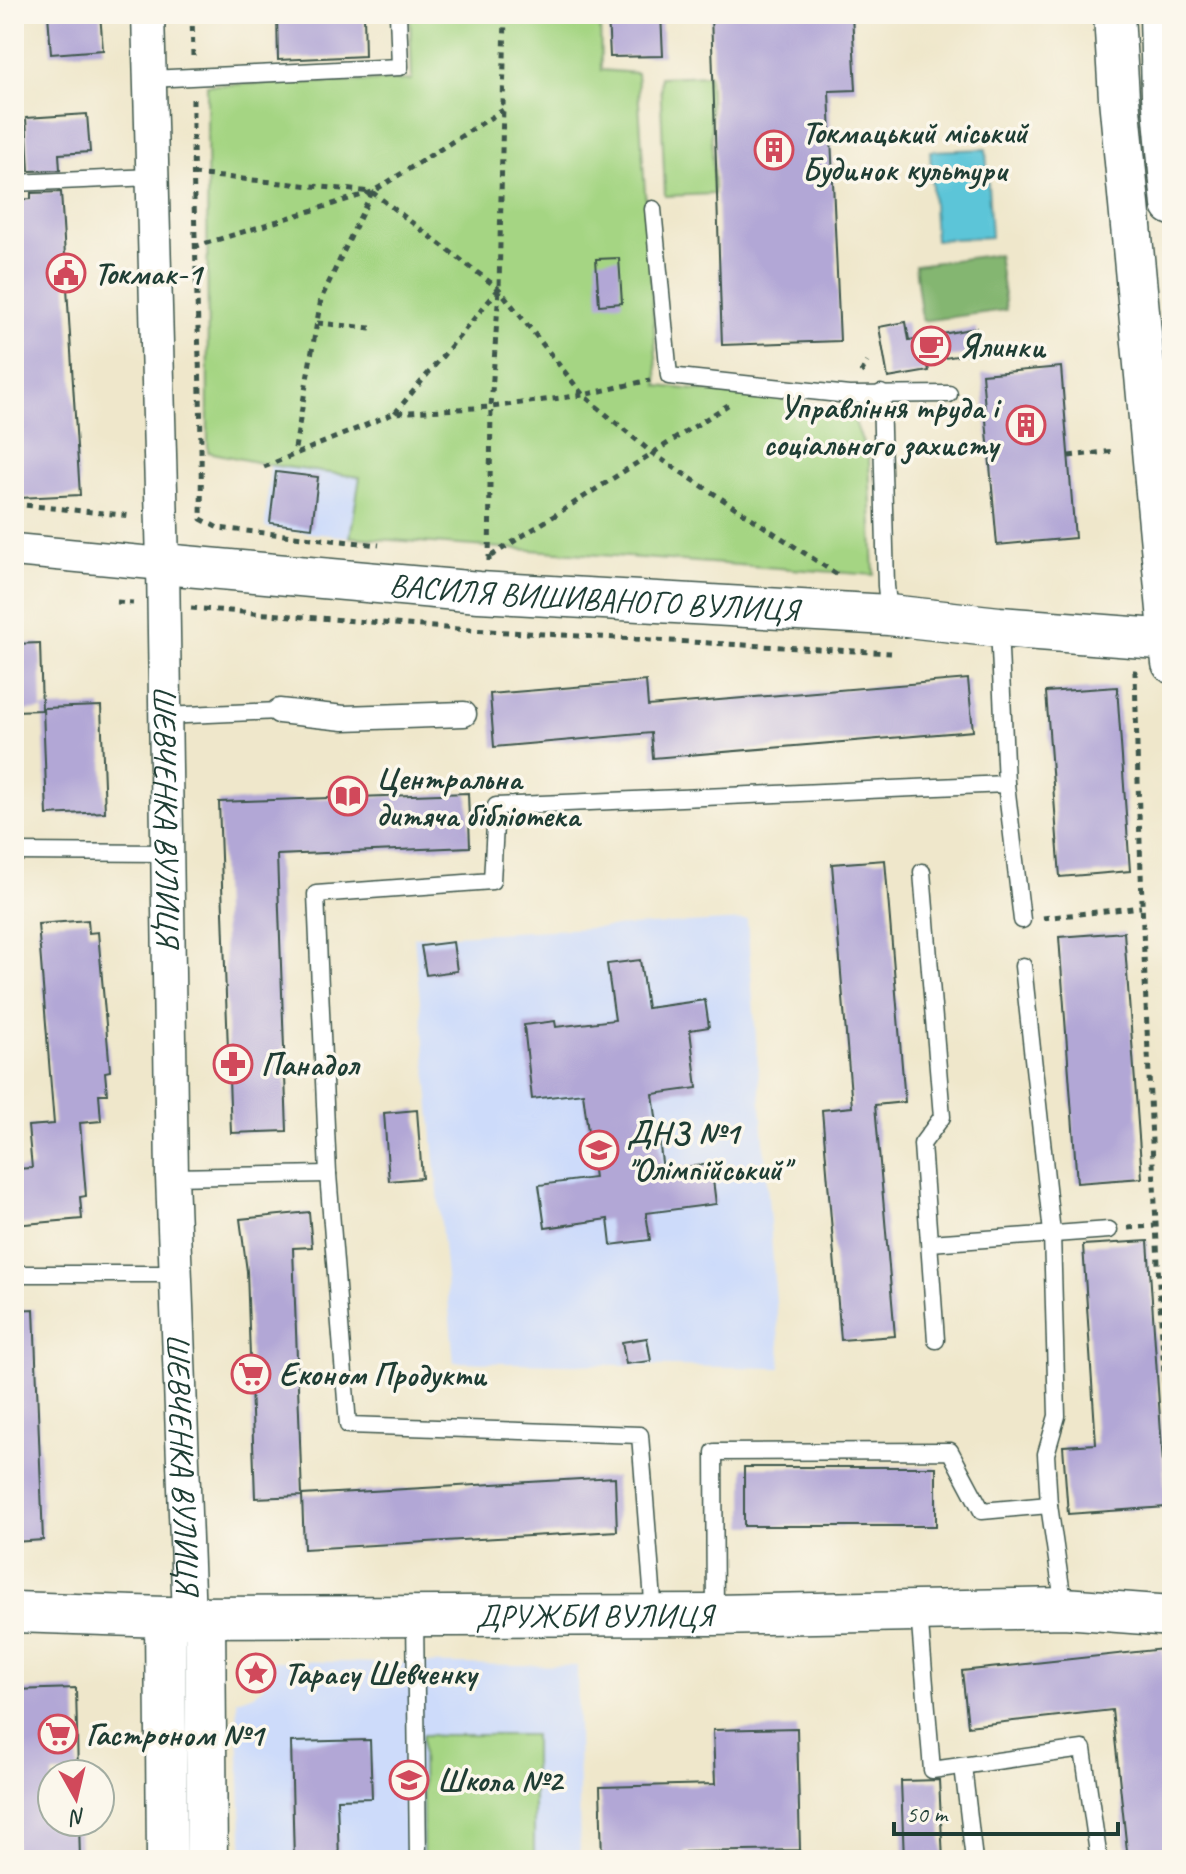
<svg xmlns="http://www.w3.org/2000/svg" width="1186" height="1874" viewBox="0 0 1186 1874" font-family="Caveat,sans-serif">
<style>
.built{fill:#cddbfa}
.green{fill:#a5d583;stroke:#62895c;stroke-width:2}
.forest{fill:#84b671;stroke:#527a52;stroke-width:2}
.water{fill:#5cc5d8;stroke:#3e8186;stroke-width:2}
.building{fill:#b2a7d6}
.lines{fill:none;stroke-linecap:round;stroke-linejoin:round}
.service-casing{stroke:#3e564b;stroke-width:19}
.pedestrian-casing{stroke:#3e564b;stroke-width:27}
.minor-casing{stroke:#3e564b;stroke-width:35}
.tertiary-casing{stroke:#3e564b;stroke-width:43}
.path{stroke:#3e564b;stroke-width:5;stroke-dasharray:6 6;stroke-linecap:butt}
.service{stroke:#fff;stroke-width:16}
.pedestrian{stroke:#fff;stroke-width:24}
.minor{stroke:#fff;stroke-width:32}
.tertiary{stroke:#fff;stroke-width:40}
.labels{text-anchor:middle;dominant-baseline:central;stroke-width:7;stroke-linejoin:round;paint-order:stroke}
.poi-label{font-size:32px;font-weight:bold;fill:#1f3d34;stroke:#fbf7ec;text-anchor:start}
.street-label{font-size:32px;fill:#1f3d34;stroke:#fbf7ec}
</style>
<rect width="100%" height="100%" fill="#fbf7ec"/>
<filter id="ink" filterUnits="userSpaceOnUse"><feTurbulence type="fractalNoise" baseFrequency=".0125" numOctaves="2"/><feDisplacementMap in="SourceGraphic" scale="16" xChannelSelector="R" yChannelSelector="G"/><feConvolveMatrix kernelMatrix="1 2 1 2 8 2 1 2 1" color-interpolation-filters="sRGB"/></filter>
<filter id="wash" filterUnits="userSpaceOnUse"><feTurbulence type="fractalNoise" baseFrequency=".006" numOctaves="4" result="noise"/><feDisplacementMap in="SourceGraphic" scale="32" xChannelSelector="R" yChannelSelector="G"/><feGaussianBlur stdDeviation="1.8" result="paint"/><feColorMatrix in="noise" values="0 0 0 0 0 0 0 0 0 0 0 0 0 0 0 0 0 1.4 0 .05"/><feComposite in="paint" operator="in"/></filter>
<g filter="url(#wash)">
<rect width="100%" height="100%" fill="#efe7cb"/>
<g class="built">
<path d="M270 466 360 477 350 537 265 528Z"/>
<path d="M747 920 781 1368 454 1362 414 937Z"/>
<path d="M273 1661 577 1666 580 1860H243L237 1700 254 1694 263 1687Z"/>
</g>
<g class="green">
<path d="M410 14H600L601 70 637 73 658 386 799 401 853 417 869 459 874 575 350 537 360 477 270 465 208 452 207 85 412 80Z"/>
<path d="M709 75 714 194 665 196 660 77Z"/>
<path d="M422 1735H534V1860H423Z"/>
</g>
<path class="forest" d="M998 254 1006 310 922 321 915 265Z"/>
<path class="water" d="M986 149 991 237 935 240 930 151Z"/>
<g id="blocks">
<g class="building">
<path d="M48 14H100L103 50 51 54Z"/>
<path d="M277 14H364L365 56 278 60Z"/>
<path d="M608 14H661L663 56 610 57Z"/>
<path d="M711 14H852L856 90 829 91 840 341 722 345Z"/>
<path d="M87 114 90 152 59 154 60 170 29 171 26 118Z"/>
<path d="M61 192 80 495 19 498 14 403V200L31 199V193Z"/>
<path d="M619 258 622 303 599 305 596 259Z"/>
<path d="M906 322 909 340 976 328 980 352 927 361 929 371 888 378 879 327Z"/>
<path d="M1061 367 1075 538 997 545 982 374Z"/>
<path d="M276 472 318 477 312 528 270 523Z"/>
<path d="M40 643 42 710 14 711V644Z"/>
<path d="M968 679 973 731 653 758 651 733 494 747 490 694 646 681 648 706Z"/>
<path d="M1117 687 1130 871 1060 877 1046 692Z"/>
<path d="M101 706 105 812 47 815 43 708Z"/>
<path d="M468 793 470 847 277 855 287 1131 231 1133 219 802Z"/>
<path d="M885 860 905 1102 875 1105 895 1336 841 1340 822 1110 852 1107 832 864Z"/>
<path d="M88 920 89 933 98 932 110 1071 105 1072 107 1094H99L101 1121 80 1123 86 1196 80 1197 82 1219 14 1225V1169L32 1168 28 1126 54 1124 38 924Z"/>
<path d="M1124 932 1142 1178 1077 1183 1059 937Z"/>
<path d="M453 942 457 971 426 975 421 946Z"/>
<path d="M640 960 647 1008 705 1000 709 1027 690 1030 697 1088 653 1094 663 1170 711 1164 716 1204 646 1213 650 1240 611 1245 608 1219 545 1228 539 1185 594 1178 583 1093 532 1099 524 1025 555 1021 556 1027 615 1020 607 964Z"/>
<path d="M417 1110 422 1178 389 1181 384 1113Z"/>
<path d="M309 1212 312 1247 293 1248 302 1496 255 1498 247 1271 240 1219Z"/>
<path d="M1148 1241 1166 1507 1068 1514 1063 1446 1096 1444 1083 1245Z"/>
<path d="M34 1309 43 1540 14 1542V1310Z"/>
<path d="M647 1338 651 1361 626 1364 622 1342Z"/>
<rect x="744" y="1467" width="192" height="59"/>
<path d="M615 1477 617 1531 304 1549 302 1495Z"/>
<path d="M1163 1649 1172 1731V1860H1128L1112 1710 968 1726 962 1671Z"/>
<path d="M76 1688 78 1774H52V1822H79L80 1860H16L14 1690Z"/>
<path d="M797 1728 800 1850 685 1852V1860H602L600 1787 715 1784 713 1730Z"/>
<path d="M370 1740 372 1798 337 1799 339 1860H294L291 1742Z"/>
<path d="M939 1780 943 1860H904L901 1781Z"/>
</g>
</g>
</g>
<g filter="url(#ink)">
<use href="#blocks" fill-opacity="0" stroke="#3e564b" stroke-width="2"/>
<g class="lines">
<g class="service-casing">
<g id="service">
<path d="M149 79 400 67 398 14"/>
<path d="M14 183 152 177"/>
<path d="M653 209 669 376 849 395 949 394"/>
<path d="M881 393 886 586 889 613"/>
<path d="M999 627 1006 784 1022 920"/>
<path d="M164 716 279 711"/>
<path d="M14 852 167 853"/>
<path d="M922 872 942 1117 922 1144 936 1340"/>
<path d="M1023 966 1052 1233 1057 1416 1046 1454 1049 1505 1064 1608"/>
<path d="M172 1177 328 1174"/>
<path d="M930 1243 1109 1230"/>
<path d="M14 1274H176"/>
<path d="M919 1612 932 1770 1083 1749 1099 1860"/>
<path d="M654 1614 640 1435 348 1425 328 1174 316 894 492 881 496 806 1006 784"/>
<path d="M715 1615 714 1452 950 1451 982 1511 1049 1505"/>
<path d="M415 1617 418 1860"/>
<path d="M963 1766 974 1860"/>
</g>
</g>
<g class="pedestrian-casing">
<path id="pedestrian" d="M279 711 344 718 464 714"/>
</g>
<g class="minor-casing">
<g id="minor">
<path id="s1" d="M148 14 163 564 172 1177 189 1617"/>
<path d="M14 550 163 564"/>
</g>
</g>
<g class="tertiary-casing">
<g id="tertiary">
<path d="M1114 14 1119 98 1172 663"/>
<path d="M1160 14 1162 95 1172 205"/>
<path id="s2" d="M163 564 479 592 889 615 999 627 1172 640"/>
<path id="s3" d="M14 1612 165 1617 715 1615 1064 1608 1172 1616"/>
<path d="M165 1617 167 1860"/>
<path d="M205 1617 207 1860"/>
</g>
</g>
<g class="path">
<path d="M192 14 193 57"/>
<path d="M193 99C192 239 203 379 201 519L218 528 379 545"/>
<path d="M193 174 372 192 321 299 294 454"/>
<path d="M372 192 499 289 583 395 652 453 841 577"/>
<path d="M194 247 372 192 503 110"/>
<path d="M317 323 371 328"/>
<path d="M861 373 867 362"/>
<path d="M395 413 498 290"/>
<path d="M1069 456 1115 451"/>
<path d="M264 467 395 413 491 407 583 395 650 380"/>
<path d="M14 504 132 516"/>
<path d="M491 556 728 405"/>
<path d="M489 561 491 407 499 289 505 14"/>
<path d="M117 602 133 603"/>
<path d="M191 608 471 630 891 653"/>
<path d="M1133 672H1135C1142 952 1155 1232 1172 1512"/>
<path d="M1043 918 1141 907"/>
<path d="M1128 1228 1154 1226"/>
</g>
<use href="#service" class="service"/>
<use href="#pedestrian" class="pedestrian"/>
<use href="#minor" class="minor"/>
<use href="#tertiary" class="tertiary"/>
</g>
</g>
<defs>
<g id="building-ring" transform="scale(2)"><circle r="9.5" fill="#fbf7ec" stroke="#d1495b" stroke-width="1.5"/><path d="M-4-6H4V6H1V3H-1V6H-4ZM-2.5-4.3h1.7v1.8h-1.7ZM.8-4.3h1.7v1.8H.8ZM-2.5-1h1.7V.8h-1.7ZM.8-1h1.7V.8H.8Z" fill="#d1495b"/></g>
<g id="civic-ring" transform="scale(2)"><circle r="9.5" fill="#fbf7ec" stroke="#d1495b" stroke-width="1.5"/><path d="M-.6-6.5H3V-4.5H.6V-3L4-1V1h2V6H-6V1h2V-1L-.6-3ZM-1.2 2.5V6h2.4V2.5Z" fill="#d1495b"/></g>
<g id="cafe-ring" transform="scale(2)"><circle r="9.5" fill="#fbf7ec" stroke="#d1495b" stroke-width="1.5"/><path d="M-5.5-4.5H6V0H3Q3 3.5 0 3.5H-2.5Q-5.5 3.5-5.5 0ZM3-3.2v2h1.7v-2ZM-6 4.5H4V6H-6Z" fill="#d1495b"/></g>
<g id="library-ring" transform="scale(2)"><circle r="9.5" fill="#fbf7ec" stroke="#d1495b" stroke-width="1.5"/><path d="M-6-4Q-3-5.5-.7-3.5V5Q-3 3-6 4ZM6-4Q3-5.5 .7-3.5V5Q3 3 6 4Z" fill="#d1495b"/></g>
<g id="pharmacy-ring" transform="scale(2)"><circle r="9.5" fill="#fbf7ec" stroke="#d1495b" stroke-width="1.5"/><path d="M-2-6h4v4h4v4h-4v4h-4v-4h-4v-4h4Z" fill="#d1495b"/></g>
<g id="school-ring" transform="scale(2)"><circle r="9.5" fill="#fbf7ec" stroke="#d1495b" stroke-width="1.5"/><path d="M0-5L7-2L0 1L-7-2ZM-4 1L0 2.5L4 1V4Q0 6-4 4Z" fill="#d1495b"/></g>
<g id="supermarket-ring" transform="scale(2)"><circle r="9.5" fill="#fbf7ec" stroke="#d1495b" stroke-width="1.5"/><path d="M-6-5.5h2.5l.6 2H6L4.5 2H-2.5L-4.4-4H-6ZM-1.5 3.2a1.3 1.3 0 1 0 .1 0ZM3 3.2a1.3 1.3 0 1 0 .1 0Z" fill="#d1495b"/></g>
<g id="sight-ring" transform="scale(2)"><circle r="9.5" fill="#fbf7ec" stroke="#d1495b" stroke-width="1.5"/><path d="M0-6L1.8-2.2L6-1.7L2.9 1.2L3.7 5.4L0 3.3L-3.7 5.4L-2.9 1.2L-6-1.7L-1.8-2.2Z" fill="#d1495b"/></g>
</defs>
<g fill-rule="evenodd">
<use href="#building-ring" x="774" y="150"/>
<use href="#civic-ring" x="66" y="273"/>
<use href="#cafe-ring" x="931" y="346"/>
<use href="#building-ring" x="1026" y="425"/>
<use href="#library-ring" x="348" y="796"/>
<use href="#pharmacy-ring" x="233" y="1064"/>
<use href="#school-ring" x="599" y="1150"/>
<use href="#supermarket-ring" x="251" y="1374"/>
<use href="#sight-ring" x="256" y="1673"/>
<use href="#supermarket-ring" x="58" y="1734"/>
<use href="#school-ring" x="409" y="1780"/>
</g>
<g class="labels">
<g class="poi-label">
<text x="802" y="132">Токмацький міський<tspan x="802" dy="37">Будинок культури</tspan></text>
<text x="94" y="273">Токмак-1</text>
<text x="959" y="346">Ялинки</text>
<text x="998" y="407" text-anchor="end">Управління труда і<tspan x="998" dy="37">соціального захисту</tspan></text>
<text x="376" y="778">Центральна<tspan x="376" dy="37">дитяча бібліотека</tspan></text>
<text x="261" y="1064">Панадол</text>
<text x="627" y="1132">ДНЗ №1<tspan x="627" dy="37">"Олімпійський"</tspan></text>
<text x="279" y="1374">Економ Продукти</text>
<text x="284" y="1673">Тарасу Шевченку</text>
<text x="86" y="1734">Гастроном №1</text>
<text x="437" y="1780">Школа №2</text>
</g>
<g class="street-label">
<text stroke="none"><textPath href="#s2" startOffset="432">ВАСИЛЯ ВИШИВАНОГО ВУЛИЦЯ</textPath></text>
<text stroke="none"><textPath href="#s1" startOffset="802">ШЕВЧЕНКА ВУЛИЦЯ</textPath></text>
<text stroke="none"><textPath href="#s1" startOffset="1450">ШЕВЧЕНКА ВУЛИЦЯ</textPath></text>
<text stroke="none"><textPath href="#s3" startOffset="580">ДРУЖБИ ВУЛИЦЯ</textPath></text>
</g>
</g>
<rect width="1186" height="1874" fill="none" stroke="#fbf7ec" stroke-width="48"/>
<g transform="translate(76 1798) rotate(172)"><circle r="38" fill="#fbf7ec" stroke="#a3ada2" stroke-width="2"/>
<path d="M0-6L14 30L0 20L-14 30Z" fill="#d1495b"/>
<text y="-12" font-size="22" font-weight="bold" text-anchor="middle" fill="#1f3d34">N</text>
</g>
<path d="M894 1822v12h224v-12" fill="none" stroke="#1f3d34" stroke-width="4"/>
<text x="906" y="1822" font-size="24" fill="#1f3d34" stroke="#fbf7ec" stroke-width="6" paint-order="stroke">50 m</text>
</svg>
